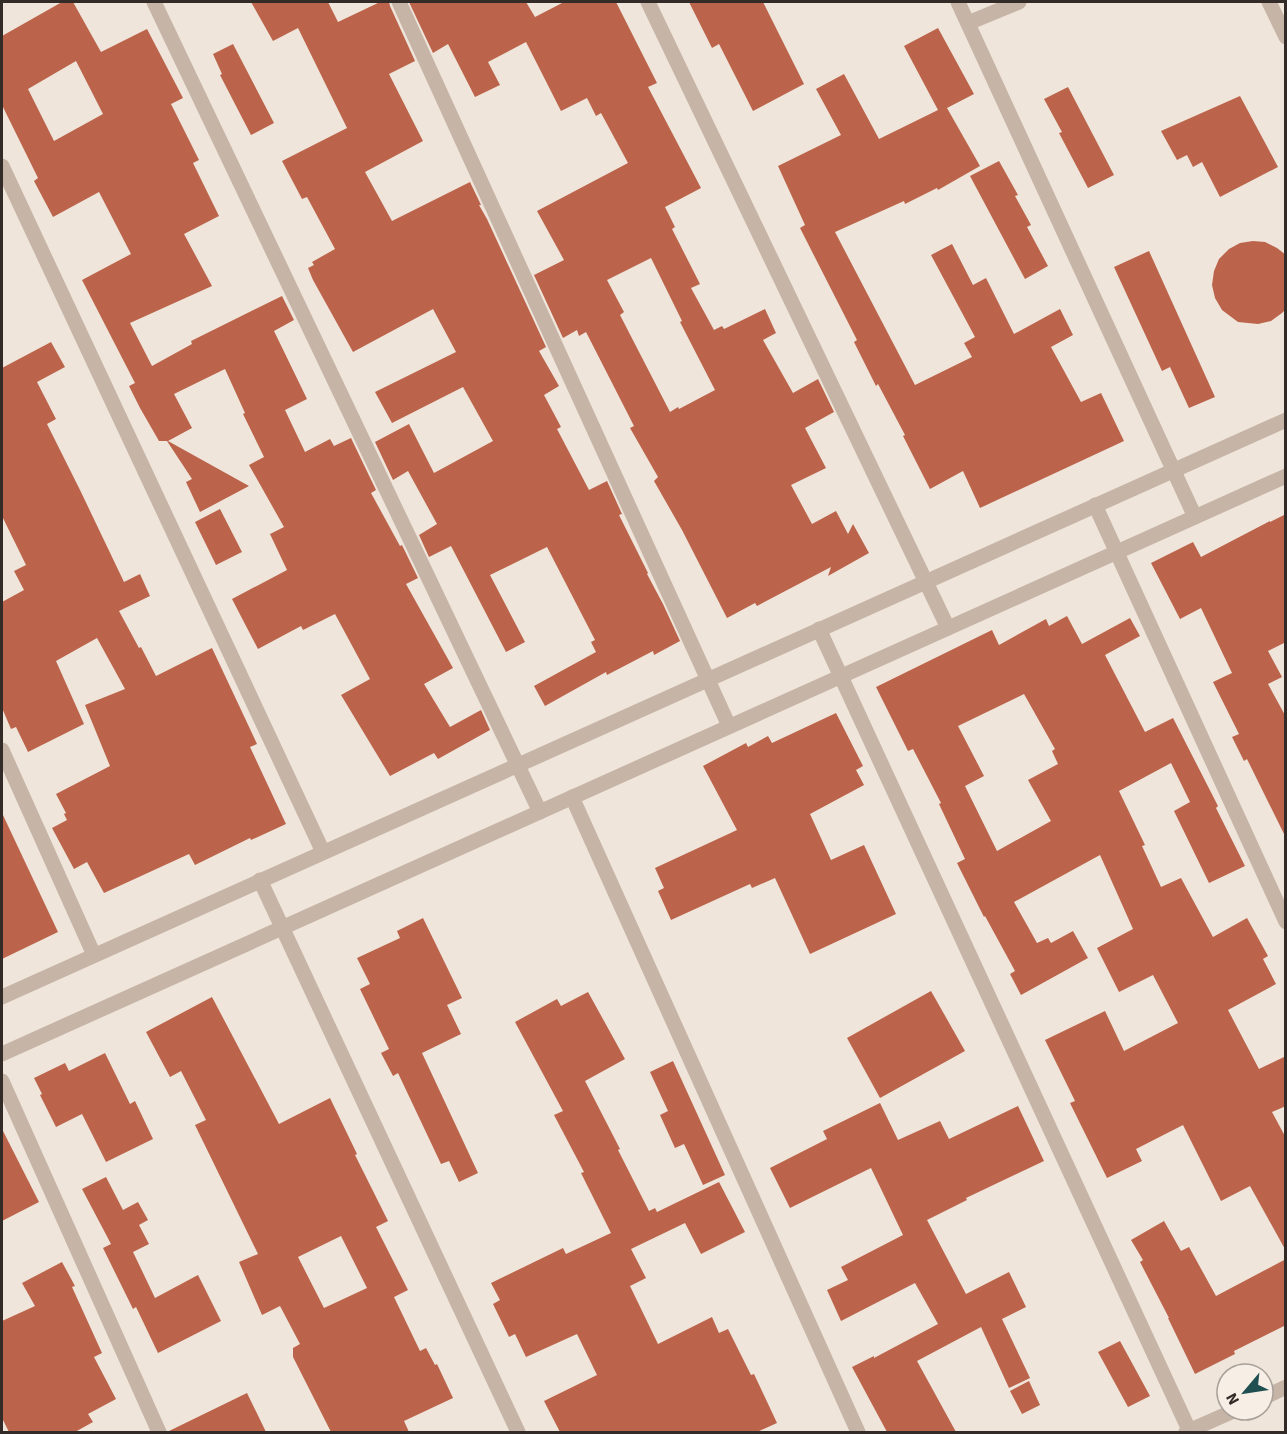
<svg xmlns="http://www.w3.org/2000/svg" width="1287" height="1434" viewBox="0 0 1287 1434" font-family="'Source Sans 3',sans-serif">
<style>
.building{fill:#bc644b;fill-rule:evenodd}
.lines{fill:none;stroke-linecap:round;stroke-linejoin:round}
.minor{stroke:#c6b4a7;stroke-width:15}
</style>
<rect width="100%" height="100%" fill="#efe5da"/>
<g class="building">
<path d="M62 2H73L101 52 147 29 183 98 171 104 199 160 193 163 219 216 184 234 212 286 130 323 152 366 192 344 191 341 282 296 294 320 274 331 307 399 285 410 305 452 330 439 334 446 351 438 376 490 371 493 400 546 402 545 418 578 406 584 453 668 424 684 450 727 481 710 490 730 438 759 434 753 390 776 341 695 370 679 335 614 303 630 301 626 258 649 232 599 287 570 270 534 284 527 249 465 264 457 243 414 245 413 225 369 174 394 192 428 168 441 249 486 200 512 186 482 192 479 167 441H159L140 408 129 386 135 383 82 280 131 254 99 192 53 217 34 181 38 178 2 105V36ZM76 61 103 114 54 141 28 89Z"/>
<path d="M251 2H328L338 22 380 2H389L390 6 415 61 389 74 423 141 365 172 392 221 470 182 481 205H479L487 219 546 347 539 351 559 386 544 395 561 427 557 429 589 490 607 481 622 514 619 515 648 573 647 574 663 604 680 641 654 655 653 651 607 675 606 672 545 706 534 686 596 652 591 642 595 640 547 547 490 575 525 642 506 652 451 546 429 557 419 535 437 524 408 471 393 480 375 442 409 424 434 473 493 441 463 387 392 423 375 392 456 352 433 309 353 352 313 280 308 268 314 265 312 262 335 249 307 197 302 199 282 161 347 128 298 28 273 41Z"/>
<path d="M409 2H526L535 17 564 2H616L657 83 648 87 701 188 665 207 675 227 672 229 700 284 691 288 714 330 722 326 724 329 765 309 776 333 763 340 793 393 818 379 834 412 805 428 826 468 791 485 812 524 836 511 848 534 853 524 869 553 828 576 831 567 757 606 755 603 727 618 682 530 654 481 658 477 630 428 634 426 586 332 579 336 577 330 563 338 534 275 564 260 537 211 628 163 601 113 596 116 587 98 561 111 526 42 488 62 500 85 475 97 448 44 433 53ZM651 258 682 321 680 322 715 390 679 409 678 407 670 412 620 315 624 312 607 280Z"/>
<path d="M689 2H763L804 84 753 111 719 44 712 48Z"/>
<path d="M938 28 974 94 947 108 980 166 938 190 937 188 905 204 904 201 835 232 915 385 972 357 964 343 975 337 931 255 952 244 973 285 986 278 1014 334 1060 309 1073 335 1051 347 1081 402 1101 393 1124 441 980 508 963 471 930 489 903 436 905 435 878 384 876 386 854 342 857 340 800 228 805 225 778 166 841 135 816 89 844 74 879 139 938 110 904 46Z"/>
<path d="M233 44 274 123 251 135 220 75 222 74 213 54Z"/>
<path d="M1068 87 1114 175 1088 188 1059 133 1062 132 1044 99Z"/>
<path d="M1240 96 1278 167 1220 197 1202 162 1193 167 1187 155 1177 160 1161 131Z"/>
<path d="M999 161 1018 195 1015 196 1031 225 1027 227 1048 266 1025 279 970 176Z"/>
<path d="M1253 241 1265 242 1277 248 1286 255V309L1282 313 1271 321 1258 324 1238 322 1222 310 1215 298 1212 285 1214 271 1219 259 1229 249 1240 243Z"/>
<path d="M1149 251 1215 397 1189 408 1170 367 1162 371 1114 267Z"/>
<path d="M51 342 65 367 37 382 56 419 47 424 80 490 124 582 140 574 150 596 119 611 139 648 141 647 156 676 212 648 257 744 250 747 286 824 251 840 250 838 195 865 189 854 104 893 87 862 74 869 52 828 67 820 64 814 66 813 56 794 110 766 85 705 125 689 97 638 56 661 84 724 28 752 16 727 11 729 2 708V602L24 590 14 571 26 565 2 516V368Z"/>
<path d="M220 509 242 552 216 565 195 522Z"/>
<path d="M1286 514V642L1268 651 1282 677 1268 684 1286 717V838L1247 759 1244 761 1232 737 1239 734 1213 682 1232 673 1201 608 1180 619 1151 563 1193 542 1201 557 1270 521V522Z"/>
<path d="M1067 616 1082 644 1130 618 1140 636 1105 655 1145 732 1173 718 1218 806 1216 808 1245 866 1209 883 1174 811 1190 802 1171 763 1119 791 1145 845 1142 846 1161 887 1181 878 1213 937 1247 918 1268 956 1263 959 1276 984 1228 1010 1259 1069 1286 1056V1106L1272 1112 1286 1138V1251L1250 1186 1221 1201 1183 1125 1136 1149 1142 1161 1107 1178 1070 1103 1075 1101 1045 1040 1105 1011 1124 1051 1178 1023 1153 975 1119 992 1097 948 1133 929 1100 855 1014 902 1037 943 1048 938 1051 943 1073 931 1088 958 1021 995 1010 974 1015 971 985 916 984 917 957 863 965 859 939 804 941 803 913 749 908 751 876 687 992 630 999 645 1046 619 1049 626ZM1024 694 1055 749 1052 751 1058 764 1028 780 1051 821 997 851 965 786 984 776 958 726Z"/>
<path d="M836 713 863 766 856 770 864 785 810 814 831 860 864 845 896 914 810 954 775 878 752 888 750 884 671 920 658 891 664 888 655 868 737 830 703 766 746 743 748 747 768 736 772 743Z"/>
<path d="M2 813 58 932 2 959Z"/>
<path d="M423 918 462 998 447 1005 461 1034 422 1053 478 1173 459 1182 449 1161 441 1164 398 1073 393 1076 381 1053 389 1049 360 989 370 984 357 958 400 938 397 931Z"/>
<path d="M931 991 965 1051 880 1098 847 1038Z"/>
<path d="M588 992 625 1059 585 1081 620 1149 618 1150 649 1211 655 1208 657 1212 719 1182 745 1232 701 1254 685 1223 631 1249 646 1278 630 1286 658 1344 712 1317 719 1333 728 1329 751 1375 754 1374 777 1423 757 1432H560L544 1401 597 1375 577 1334 526 1357 515 1334 509 1337 493 1304 500 1300 491 1283 563 1248 566 1254 611 1233 581 1173 584 1172 554 1115 563 1111 515 1022 557 999 561 1006Z"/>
<path d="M212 997 279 1124 330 1098 357 1154 355 1155 388 1221 376 1227 408 1290 394 1297 420 1351 426 1348 435 1365 437 1364 453 1398 404 1421 409 1432H331L293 1357V1348L300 1344 280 1306 262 1315 239 1262 258 1254 195 1125 206 1120 181 1071 170 1077 146 1032ZM341 1236 367 1288 324 1308 298 1257Z"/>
<path d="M105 1053 130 1104 135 1101 153 1139 106 1162 82 1114 56 1127 40 1095 42 1094 34 1078 65 1063 69 1071Z"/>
<path d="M673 1061 725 1175 703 1185 684 1144 675 1148 660 1115 668 1111 650 1072Z"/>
<path d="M880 1103 898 1140 940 1121 949 1139 1018 1106 1044 1161 966 1198 967 1200 927 1220 966 1294 1009 1272 1026 1307 1002 1319 1030 1378 1009 1388 981 1327 917 1361 956 1432H887L852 1367 874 1356V1358L938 1324 915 1283 841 1321 827 1290 848 1280 841 1267 903 1235 871 1168 790 1208 770 1168 827 1139 823 1131Z"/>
<path d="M2 1129 39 1202 2 1221Z"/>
<path d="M106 1177 123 1210 138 1202 148 1220 139 1225 149 1244 133 1252 155 1298 198 1275 221 1321 158 1353 136 1307 133 1309 103 1248 111 1244 82 1189Z"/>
<path d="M1164 1221 1181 1251 1189 1247 1216 1296 1286 1259V1325L1234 1351 1235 1354 1195 1374 1168 1318H1169L1140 1262 1143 1260 1131 1240Z"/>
<path d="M62 1262 75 1286 72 1287 102 1353 94 1357 116 1399 88 1414 93 1422 75 1432H9L2 1418V1321L35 1306 22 1283Z"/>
<path d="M1120 1341 1150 1396 1128 1407 1098 1352Z"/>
<path d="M1029 1381 1040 1405 1022 1414 1010 1391Z"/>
<path d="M247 1393 266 1432H169V1431Z"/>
</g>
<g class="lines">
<g class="minor">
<path d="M154 2 540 812"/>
<path d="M399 2 729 726"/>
<path d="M648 2 948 628"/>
<path d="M958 2 1195 517"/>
<path d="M1269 2 1286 37"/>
<path d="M968 23 1019 2"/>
<path d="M2 166 323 852"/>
<path d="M1095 505 1286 922"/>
<path d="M819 629 1190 1432"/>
<path d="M2 750 94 955"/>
<path d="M572 797 858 1432"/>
<path d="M260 880 518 1432"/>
<path d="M2 997 1286 420"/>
<path d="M2 1054 1286 476"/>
<path d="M2 1081 159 1432"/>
<path d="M1263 1398 1286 1387"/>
<path d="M1186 1432 1236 1410"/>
</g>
</g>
<rect width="1287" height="1434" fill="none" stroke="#332b27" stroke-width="6"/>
<g transform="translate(1245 1392) rotate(241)"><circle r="28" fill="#f7efe6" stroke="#a9a19a" stroke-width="1.5"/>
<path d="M0-4.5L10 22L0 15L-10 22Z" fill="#204f51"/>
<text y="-9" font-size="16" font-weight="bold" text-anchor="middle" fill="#332b27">N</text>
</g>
</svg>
